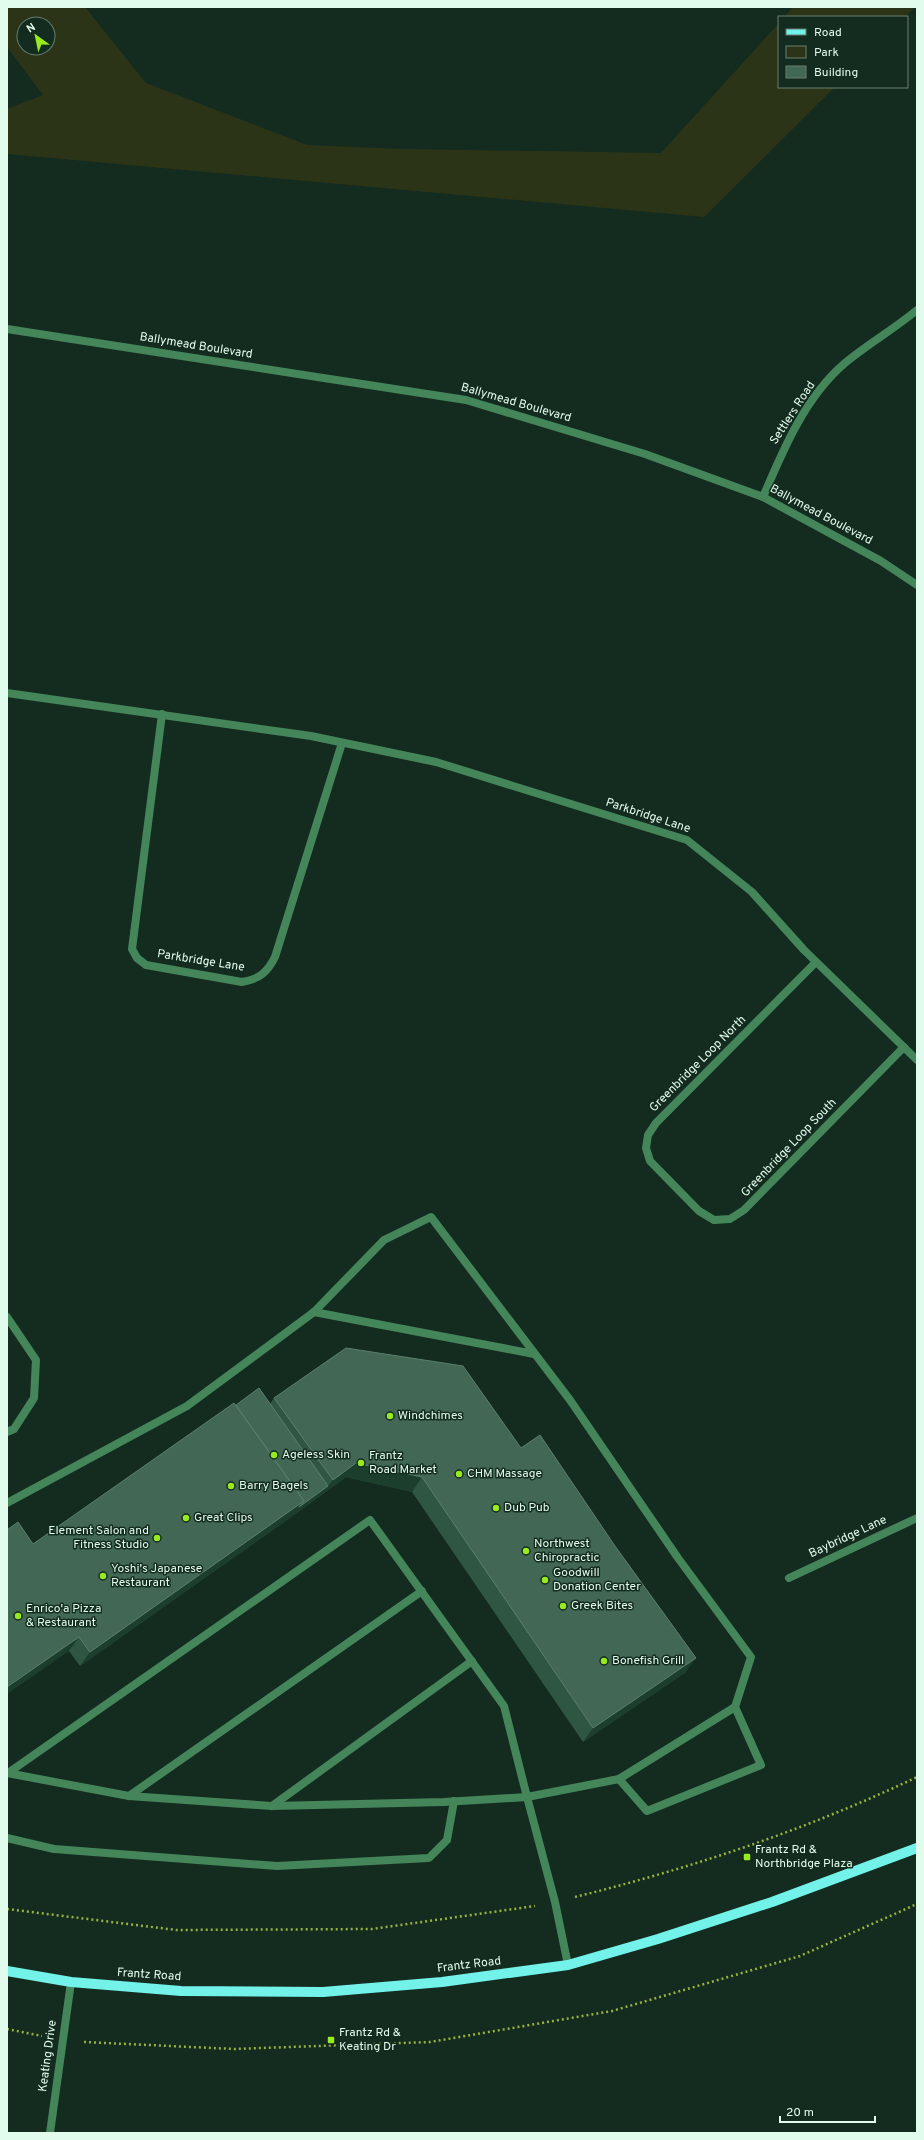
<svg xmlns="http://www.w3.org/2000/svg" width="924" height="2140" viewBox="0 0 924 2140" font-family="Overpass,sans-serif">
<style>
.green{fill:#2c3418;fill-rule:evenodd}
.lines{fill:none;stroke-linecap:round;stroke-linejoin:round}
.path{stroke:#97b33d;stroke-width:2.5;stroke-dasharray:2 3;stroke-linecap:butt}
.service{stroke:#44855a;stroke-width:8}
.minor{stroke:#44855a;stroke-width:8}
.primary{stroke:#72f2e9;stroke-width:10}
.wall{fill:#2f5643}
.shaded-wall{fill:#1c3e2d}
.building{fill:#426855;stroke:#5b7f6d}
.poi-dot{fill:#98ea1f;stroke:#142b1f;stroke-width:1.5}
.labels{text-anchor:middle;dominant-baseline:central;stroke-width:3;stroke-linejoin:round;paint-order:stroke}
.street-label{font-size:12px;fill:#e1fcec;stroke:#142b1f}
.poi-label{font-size:12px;fill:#e1fcec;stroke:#142b1f;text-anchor:start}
</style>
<rect width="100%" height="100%" fill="#142b1f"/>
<g class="green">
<path d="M7 7H85L146 83 307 145 404 149 661 153 779 23V87H835L704 217 7 154V109L43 95 7 47ZM24 24H48V48H24Z"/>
<path d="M793 7H915L905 17H784Z"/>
</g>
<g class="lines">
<g class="path">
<path d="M575 1897C692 1868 808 1829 917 1777"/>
<path d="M7 1909 176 1930 372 1929 535 1906"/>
<path d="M7 2029 42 2036"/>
<path d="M84 2042 234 2049 430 2042 612 2011 800 1956 917 1904"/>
</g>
<g class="service">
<path d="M314 1312 534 1354"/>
<path d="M7 1503 187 1406 314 1312 384 1240 431 1217 570 1400 678 1558 751 1657 735 1707 619 1779 527 1797 504 1706 370 1520 8 1773"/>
<path d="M7 1773 129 1796 272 1806 444 1802 527 1797 555 1902 568 1965"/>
<path d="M619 1779 647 1811 761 1765 735 1707"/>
<path d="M129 1796 422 1591"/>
<path d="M272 1806 472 1661"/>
<path d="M7 1838 54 1849 277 1866 429 1858 447 1840 454 1801"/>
</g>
<g class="minor">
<path d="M7 329 466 400 645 454 763 497 881 561 917 585"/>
<path d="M763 497C783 450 805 397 845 363 868 344 894 329 917 310"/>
<path d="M7 693 311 736 436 762 687 840 752 892 804 950 917 1060"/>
<path d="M162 714 132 949 137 958 146 965 242 982C259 979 267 973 275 957L342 743"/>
<path d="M816 962 656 1123 648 1135 646 1148 650 1161 699 1211 714 1220 730 1219 744 1210 904 1047"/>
<path d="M7 1317 36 1360 34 1398 14 1429 7 1432"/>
<path d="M789 1578 917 1518"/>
<path d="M50 2133 71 1982"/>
</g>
<path class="primary" d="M7 1971 71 1982 181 1991 323 1992 442 1982 568 1965 658 1939 772 1902 917 1848"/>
</g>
<path class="wall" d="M274 1398 521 1448 686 1672 583 1742 412 1492 346 1477 294 1515 80 1666 69 1651 33 1544 236 1405 270 1404Z"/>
<g class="shaded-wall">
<path d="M356 1463 422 1477 412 1492 346 1477 294 1515 80 1666 90 1652 304 1501 328 1486 333 1480Z"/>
<path d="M79 1637 69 1651 7 1694V1687Z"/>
<path d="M696 1658 686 1672 583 1742 593 1728Z"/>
</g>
<g class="building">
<path d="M346 1348 463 1366 521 1448 540 1435 615 1546 696 1658 593 1728 422 1477 356 1463 333 1480 274 1398Z"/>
<path d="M259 1388 328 1486 299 1507 304 1501 236 1405Z"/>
<path d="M234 1403 304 1501 90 1652 79 1637 7 1687V1530L18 1522 33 1544Z"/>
</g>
<g class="poi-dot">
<circle cx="390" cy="1416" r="4"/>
<circle cx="274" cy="1455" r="4"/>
<circle cx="361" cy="1463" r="4"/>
<circle cx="459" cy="1474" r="4"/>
<circle cx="231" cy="1486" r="4"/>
<circle cx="496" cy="1508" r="4"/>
<circle cx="186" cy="1518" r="4"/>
<circle cx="157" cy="1538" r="4"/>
<circle cx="526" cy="1551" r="4"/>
<circle cx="103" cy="1576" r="4"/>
<circle cx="545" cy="1580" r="4"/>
<circle cx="563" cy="1606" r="4"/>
<circle cx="18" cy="1616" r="4"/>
<circle cx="604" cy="1661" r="4"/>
<rect x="743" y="1853" width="8" height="8" rx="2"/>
<rect x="327" y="2036" width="8" height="8" rx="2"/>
</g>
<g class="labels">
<g class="street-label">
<text transform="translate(196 346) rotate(9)">Ballymead Boulevard</text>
<text transform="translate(516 403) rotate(16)">Ballymead Boulevard</text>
<text transform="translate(793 413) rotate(-57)">Settlers Road</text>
<text transform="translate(821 515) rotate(28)">Ballymead Boulevard</text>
<text transform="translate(648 816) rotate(18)">Parkbridge Lane</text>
<text transform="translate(201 961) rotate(9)">Parkbridge Lane</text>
<text transform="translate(698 1064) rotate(-45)">Greenbridge Loop North</text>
<text transform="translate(789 1148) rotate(-46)">Greenbridge Loop South</text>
<text transform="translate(848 1537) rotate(-25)">Baybridge Lane</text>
<text transform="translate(469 1965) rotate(-7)">Frantz Road</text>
<text transform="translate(149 1975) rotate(4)">Frantz Road</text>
<text transform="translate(48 2056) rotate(-82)">Keating Drive</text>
</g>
<g class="poi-label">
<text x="398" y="1416">Windchimes</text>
<text x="282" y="1455">Ageless Skin</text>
<text x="369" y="1456">Frantz<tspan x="369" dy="14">Road Market</tspan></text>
<text x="467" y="1474">CHM Massage</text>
<text x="239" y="1486">Barry Bagels</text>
<text x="504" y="1508">Dub Pub</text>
<text x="194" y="1518">Great Clips</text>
<text x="149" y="1531" text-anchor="end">Element Salon and<tspan x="149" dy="14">Fitness Studio</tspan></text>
<text x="534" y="1544">Northwest<tspan x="534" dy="14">Chiropractic</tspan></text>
<text x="111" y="1569">Yoshi's Japanese<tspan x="111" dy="14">Restaurant</tspan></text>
<text x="553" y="1573">Goodwill<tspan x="553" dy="14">Donation Center</tspan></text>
<text x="571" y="1606">Greek Bites</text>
<text x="26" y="1609">Enrico'a Pizza<tspan x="26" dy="14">&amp; Restaurant</tspan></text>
<text x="612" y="1661">Bonefish Grill</text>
<text x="755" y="1850">Frantz Rd &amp;<tspan x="755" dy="14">Northbridge Plaza</tspan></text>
<text x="339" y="2033">Frantz Rd &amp;<tspan x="339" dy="14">Keating Dr</tspan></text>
</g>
</g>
<rect width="924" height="2140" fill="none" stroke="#e1fcec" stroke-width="16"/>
<rect x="778" y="16" width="130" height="72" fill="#142b1f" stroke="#667f71"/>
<rect x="786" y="29" width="20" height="6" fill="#72f2e9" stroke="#667f71"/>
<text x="814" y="36" font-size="12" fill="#e1fcec">Road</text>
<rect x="786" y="46" width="20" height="12" fill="#2c3418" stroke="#667f71"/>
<text x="814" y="56" font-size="12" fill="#e1fcec">Park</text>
<rect x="786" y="66" width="20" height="12" fill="#426855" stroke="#667f71"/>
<text x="814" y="76" font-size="12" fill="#e1fcec">Building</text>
<g transform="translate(36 36) rotate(327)"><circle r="19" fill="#142b1f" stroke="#667f71"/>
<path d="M0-3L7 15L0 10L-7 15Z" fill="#98ea1f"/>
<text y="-6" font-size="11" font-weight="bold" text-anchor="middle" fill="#e1fcec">N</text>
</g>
<path d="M780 2116v6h95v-6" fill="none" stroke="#e1fcec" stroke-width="2"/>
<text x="786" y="2116" font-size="12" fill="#e1fcec" stroke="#142b1f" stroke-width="3" paint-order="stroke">20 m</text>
</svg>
